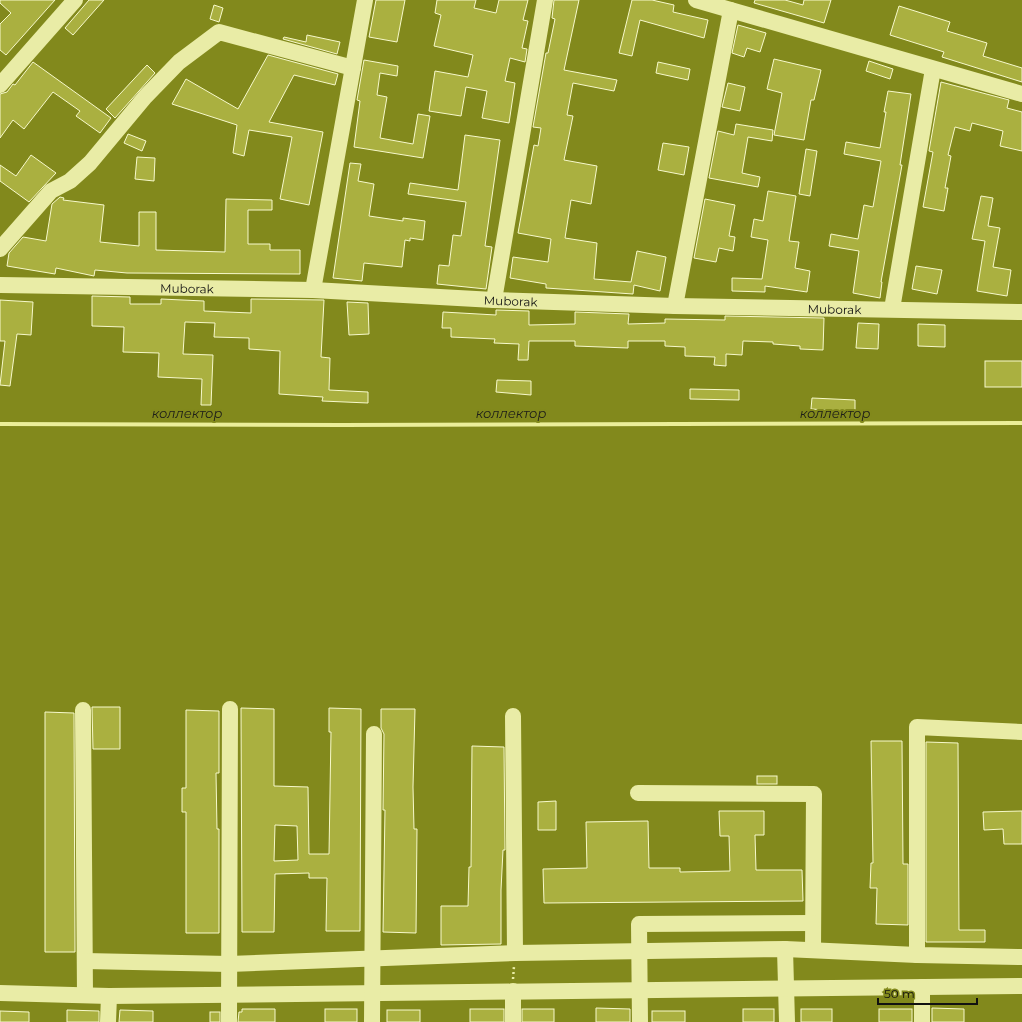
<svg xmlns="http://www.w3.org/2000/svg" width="1022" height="1022" viewBox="0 0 1022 1022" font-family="Montserrat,sans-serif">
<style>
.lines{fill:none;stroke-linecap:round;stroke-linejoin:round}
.stream{stroke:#ebee99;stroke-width:4}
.building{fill:#aab040;stroke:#f7f9cb;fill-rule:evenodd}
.path{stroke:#e9eca6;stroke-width:2.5;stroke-dasharray:2 3;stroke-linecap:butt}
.minor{stroke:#e9eca6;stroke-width:16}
.labels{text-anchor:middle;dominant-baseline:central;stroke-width:4;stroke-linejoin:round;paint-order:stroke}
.street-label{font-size:12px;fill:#111;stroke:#82891c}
.water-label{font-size:13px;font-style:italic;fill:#1c1c19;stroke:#82891c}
</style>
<rect width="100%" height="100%" fill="#82891c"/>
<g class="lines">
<path class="stream" d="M0 424 342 425 1022 423"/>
</g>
<g class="building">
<path d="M0 0H55L6 55 0 50V24L11 13 0 3Z"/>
<path d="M89 0H104L73 35 65 28Z"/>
<path d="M376 0H405L397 42 369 37Z"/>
<path d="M437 0H476L474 8 496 13 499 0H528L523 20 528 21 522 48 527 49 525 62 510 58 505 81 515 83 509 123 482 118 487 91 466 87 461 116 429 111 435 71 468 77 473 55 434 46 441 15 435 13Z"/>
<path d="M554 0H579L564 70 617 80 614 91 573 83 567 115 573 116 564 160 597 166 591 204 571 200 565 238 597 243 594 279 631 282 637 251 666 257 660 291 634 285 633 294 546 288V284L510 278 513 257 548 262 551 239 518 233 534 145 538 146 541 128 533 127 546 53H548L555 19 552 18Z"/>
<path d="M632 0H652L674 5 673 12 708 20 704 38 640 20 632 56 619 53Z"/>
<path d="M755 0H785L803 5 804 0H831L824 23 754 3Z"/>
<path d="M214 5 223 8 219 22 210 19Z"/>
<path d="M899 6 950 22 947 31 987 43 983 56 1022 68V82L942 57 944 52 890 35Z"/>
<path d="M738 25 766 33 760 52 747 48 744 57 732 53Z"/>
<path d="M307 35 340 42 337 54 283 39 284 37 306 42Z"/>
<path d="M268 55 338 74 335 85 294 75 269 122 323 132 309 205 280 199 292 137 249 130 244 156 233 153 237 125 172 104 186 79 238 109Z"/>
<path d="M774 59 821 70 814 100H811L804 140 774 135 782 93 767 89Z"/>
<path d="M364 60 398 66 397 76 380 73 377 95 387 97 380 138 413 144 418 114 430 116 423 158 354 147 360 101 357 100Z"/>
<path d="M869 61 893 69 890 79 866 71Z"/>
<path d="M33 62 111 118 100 133 76 116 80 111 53 92 24 129 13 120 0 138V94L7 92 13 84 15 85Z"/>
<path d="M658 62 690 69 688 80 656 73Z"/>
<path d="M147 65 155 73 115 118 106 109Z"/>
<path d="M941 82 1009 100 1007 108 1022 112V151L1000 146 1003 131 972 123 970 131 955 127 948 155 951 156 945 188H948L944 211 923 207 933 152 929 151Z"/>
<path d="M728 83 745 87 740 111 722 107Z"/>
<path d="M888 91 911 94 900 165H902L881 282H882L880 298 853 293 859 251 829 246 831 234 858 239 864 205 873 207 881 161 844 154 846 142 880 148 886 112H884Z"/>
<path d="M736 124 773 130 772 141 748 137 742 173 760 177 758 187 709 178 718 131 734 135Z"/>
<path d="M128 134 146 141 142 151 124 143Z"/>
<path d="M465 135 500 140 485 246 492 247 486 289 437 284 439 265 449 266 453 235 461 236 466 202 408 194 410 183 458 190Z"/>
<path d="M663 143 689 147 684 175 658 170Z"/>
<path d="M806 149 817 151 810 196 799 194Z"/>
<path d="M31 155 56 173 29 202 0 181V165L16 176Z"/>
<path d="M137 157 155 158 154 181 135 179Z"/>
<path d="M350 163 361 164 358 181 374 184 369 216 403 221V218L425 221 423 240 410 238V241L405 240 402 267 364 263 362 281 333 278Z"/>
<path d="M768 191 796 196 789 241 799 242 795 268 810 271 807 292 765 286V292L732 291V278L762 279 768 240 751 237 754 219 763 221Z"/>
<path d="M981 196 993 198 988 226 1000 228 993 267 1011 270 1007 296 977 291 985 241 972 239Z"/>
<path d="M60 197 64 198 63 200 104 205 100 242 139 246V212H156V250L225 252 226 199 272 200V210H248V244H270V250H300V274L127 273 95 270 94 276 56 268 55 274 7 266 9 253 23 237 46 241 52 204Z"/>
<path d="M705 199 735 205 729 236 735 237 733 251 719 248 716 262 694 258Z"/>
<path d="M916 266 942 270 937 294 912 289Z"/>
<path d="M92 296 130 297V304H161V299L204 301V311L251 313V299L324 300 321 357 330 358 329 390 368 392V403L322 401 323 397 279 394 280 351 249 349V338L214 337 215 323 185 322 183 354 213 355 211 405H201L202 379 158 377 159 353 123 352 124 327 92 326Z"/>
<path d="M0 300 33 302 31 335 17 334 10 386 0 385 5 341H0Z"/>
<path d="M347 302 368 303 369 334 349 335Z"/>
<path d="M496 310 529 311V325L575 324V312L629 314 628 324 665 323V319L725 320V316L824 318 823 350 800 349V346L773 344V342L743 341 742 355 726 354V366L714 365 715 357 685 356V347L665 346V341H628V348L575 346V341H529L528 360H518L519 344 494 343 495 339 451 337V328H442L443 312 496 315Z"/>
<path d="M858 323 879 324 878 349 856 348Z"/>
<path d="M918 324 945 325V347L918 346Z"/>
<rect x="985" y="361" width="37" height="26"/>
<path d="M497 380 531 381V395L496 392Z"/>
<path d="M690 389 739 390V400L690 399Z"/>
<path d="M812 398 855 400V412L811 409Z"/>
<path d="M92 707H120V749H93Z"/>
<path d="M241 708 274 709V786L308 787 309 854H329L331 732H329V708L361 709 360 931H326L327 878H309V873L275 874 274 932H242ZM275 825 297 826 298 860 274 861Z"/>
<path d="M381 709H415L413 787 414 829H417L416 933 383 932 385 810H383L384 734 381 728Z"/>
<path d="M186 710 219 711V773H216L217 829H219V933H186V812H182V788H186Z"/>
<path d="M45 712 74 713 75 952H45Z"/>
<path d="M871 741H902L903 864H908V925L876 924 877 888H870L871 863H873Z"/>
<path d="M926 742 958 743 959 930H985V942H926Z"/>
<path d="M472 746 504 747 505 850H503L501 890V944L441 945V906H468L469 867H471Z"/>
<rect x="757" y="776" width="20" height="8"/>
<path d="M556 801V830H538V802Z"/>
<path d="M719 811H764V835H755L756 870H802L803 901 544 903 543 869 587 868 586 822 648 821 649 868H680V872L730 871 729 836H720Z"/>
<path d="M1022 811V844H1004L1003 829 984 830 983 812Z"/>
<path d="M596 1008 630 1009V1022H596Z"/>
<path d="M932 1008 964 1009V1022H932Z"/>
<path d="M242 1009H275V1022H238L239 1012H242Z"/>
<rect x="325" y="1009" width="32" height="13"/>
<rect x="470" y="1009" width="34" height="13"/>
<rect x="522" y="1009" width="32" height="13"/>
<rect x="743" y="1009" width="31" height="13"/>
<rect x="801" y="1009" width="31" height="13"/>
<rect x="879" y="1009" width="33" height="13"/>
<path d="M67 1010 99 1011V1022H67Z"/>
<path d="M120 1010 153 1011V1022H119Z"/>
<rect x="387" y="1010" width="33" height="12"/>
<path d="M0 1011 29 1012V1022H0Z"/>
<rect x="652" y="1011" width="33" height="11"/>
<rect x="210" y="1012" width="10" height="10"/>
</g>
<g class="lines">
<path class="path" d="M513 979 514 966"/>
<g class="minor">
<path d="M696 0 1022 94"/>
<path d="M0 85 75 0"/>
<path d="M0 249 51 191 70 181 90 163 145 97 179 62 219 32 353 68"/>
<path id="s1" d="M0 285 313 290 494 300 675 306 1022 312"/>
<path d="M313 290 365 0"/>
<path d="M494 300 545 0"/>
<path d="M675 306 731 10"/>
<path d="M892 309 933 69"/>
<path d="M83 710 85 995"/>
<path d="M513 716 515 953"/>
<path d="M638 793 814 794 813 949"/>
<path d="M785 949 787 1022"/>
<path d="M917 955V727L1022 732"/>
<path d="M85 961 229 964 515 953 785 949 917 955 1022 957"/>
<path d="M513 991V1022"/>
<path d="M0 993 109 996 1022 986"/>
<path d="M108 1022 109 996"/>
<path d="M229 1022 230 709"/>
<path d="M372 1022 374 734"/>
<path d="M640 1022 639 924 812 923"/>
<path d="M922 1022V987"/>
</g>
</g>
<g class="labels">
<g class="street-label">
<text stroke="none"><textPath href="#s1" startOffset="187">Muborak</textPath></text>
<text stroke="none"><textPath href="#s1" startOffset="511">Muborak</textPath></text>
<text stroke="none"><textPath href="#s1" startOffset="835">Muborak</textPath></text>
</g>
<g class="water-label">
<text x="187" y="413">коллектор</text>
<text x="511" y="413">коллектор</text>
<text x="835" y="413">коллектор</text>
</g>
</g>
<path d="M878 998v6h99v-6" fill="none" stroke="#111111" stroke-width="2"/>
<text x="884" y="998" font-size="12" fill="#111111" stroke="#82891c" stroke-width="3" paint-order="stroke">50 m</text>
</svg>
